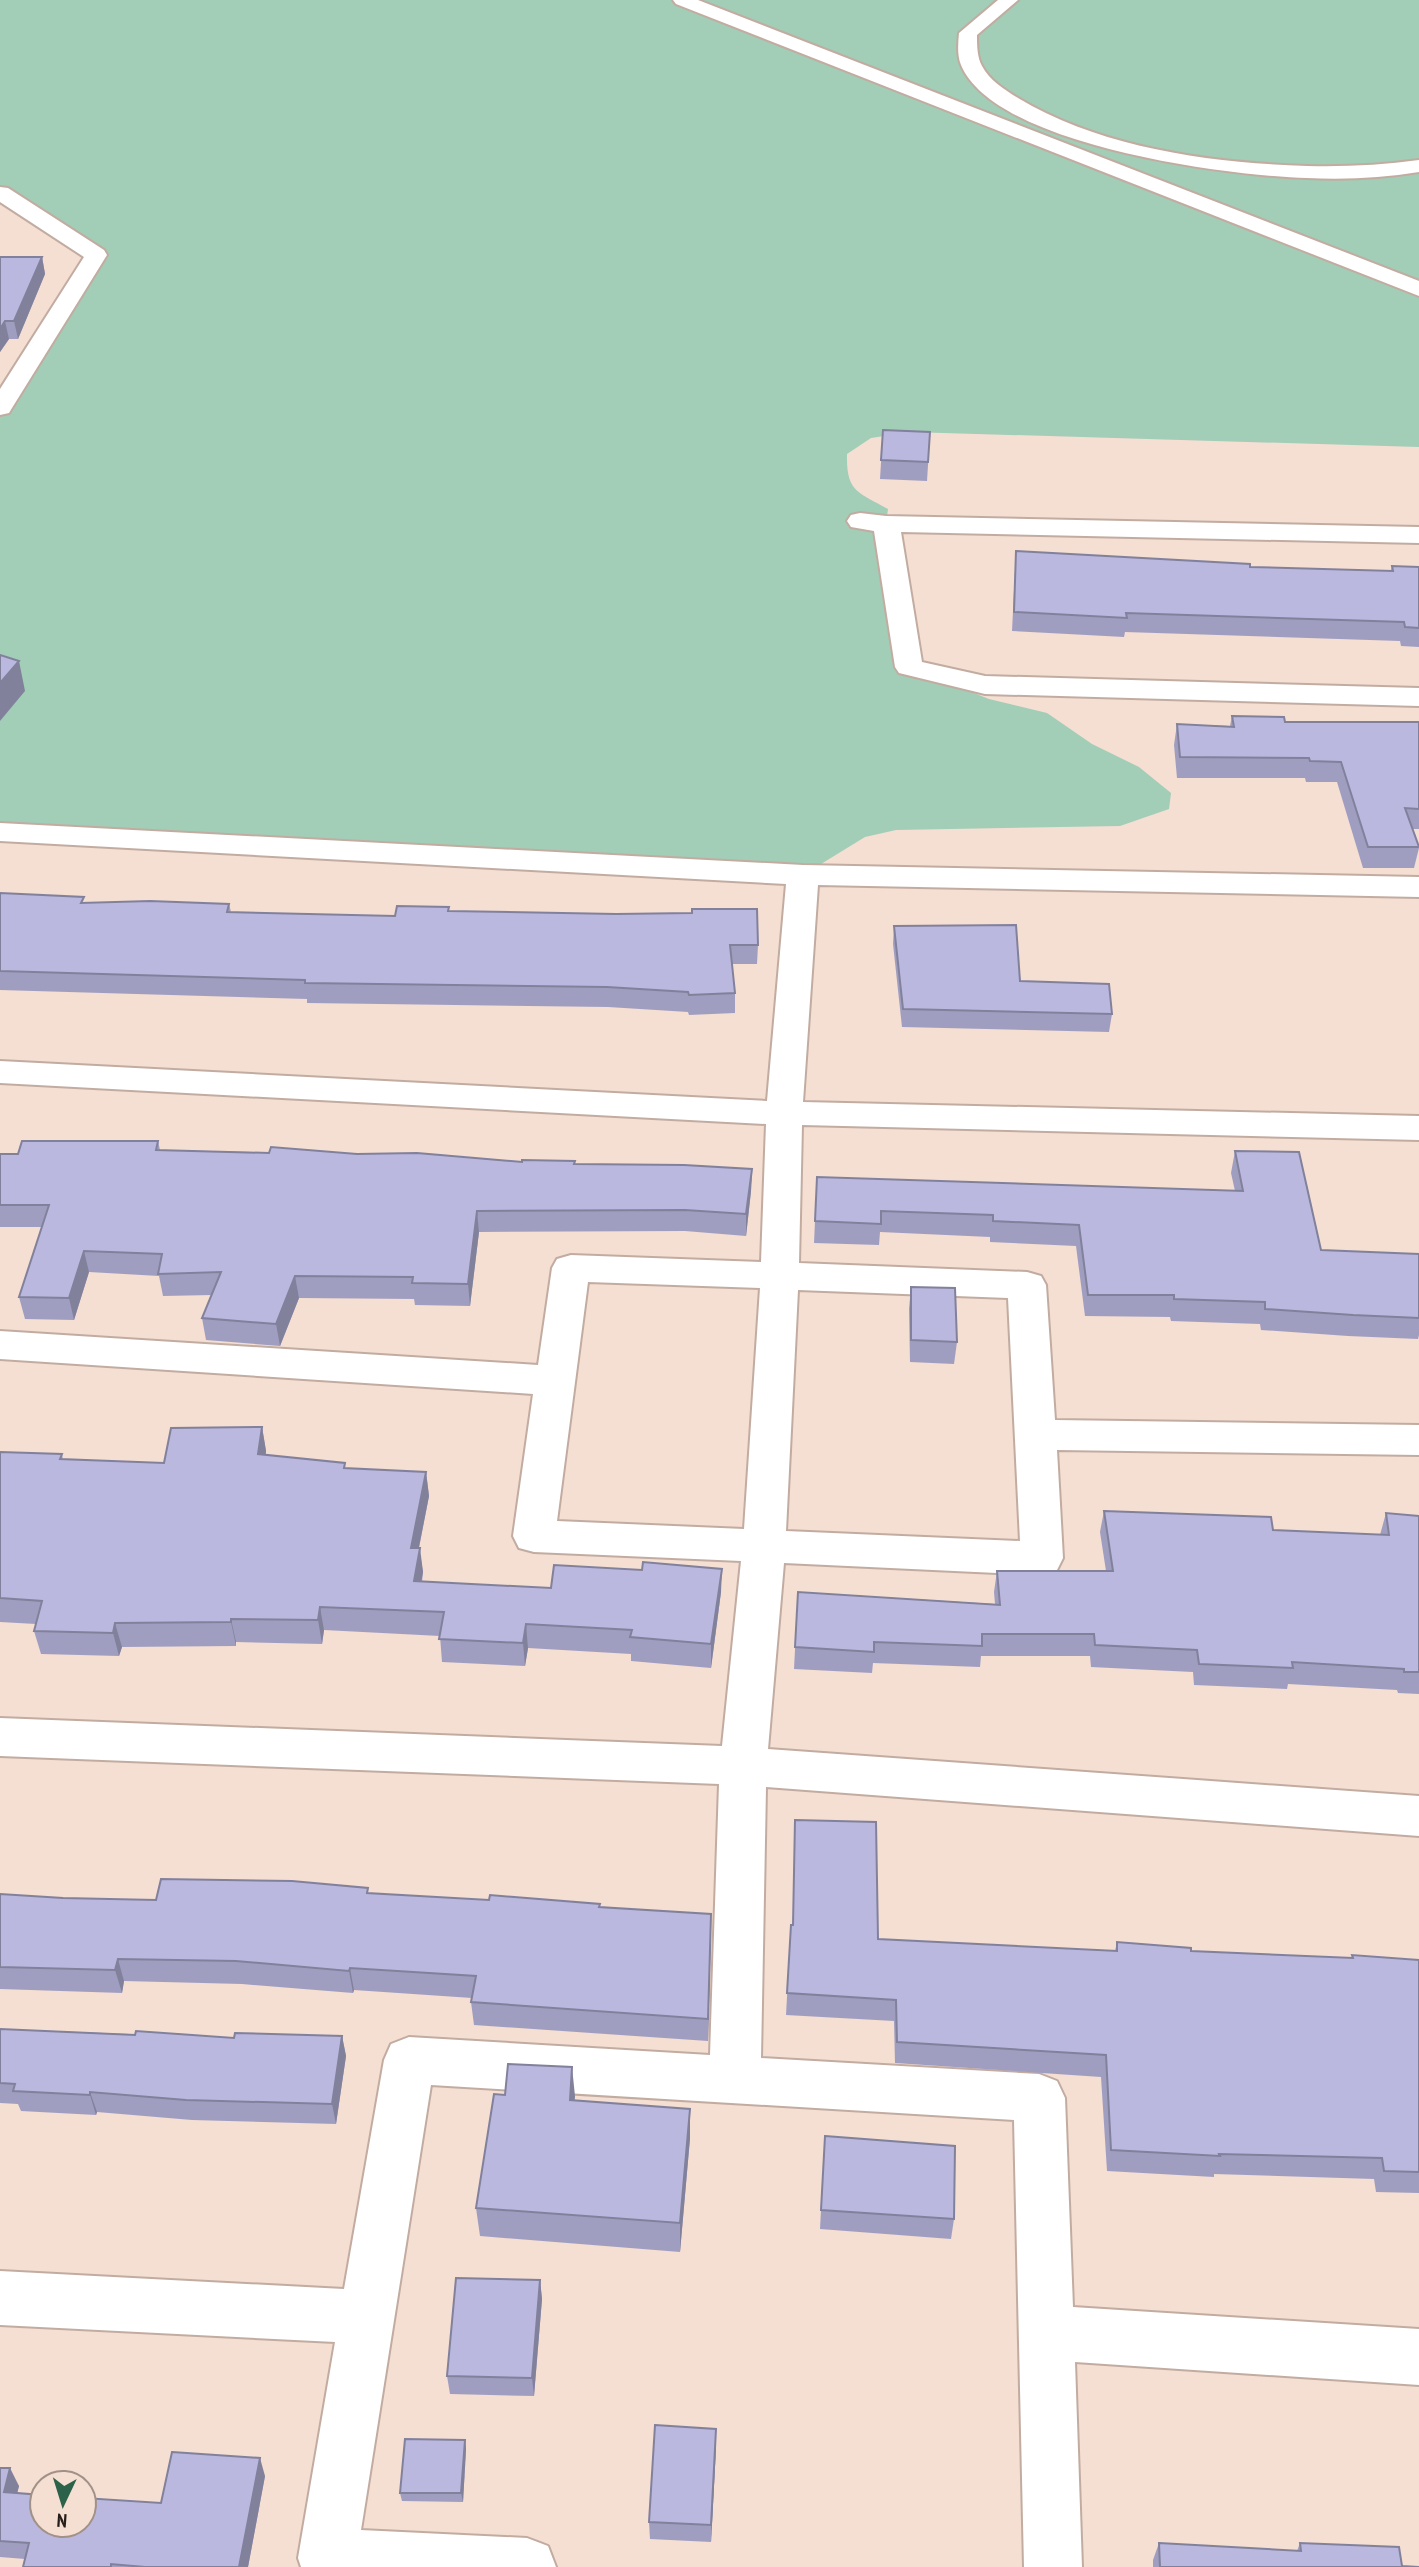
<svg xmlns="http://www.w3.org/2000/svg" width="1419" height="2567" viewBox="0 0 1419 2567" font-family="'PT Sans Narrow',sans-serif">
<style>
.green{fill:#a2cdb7}
.lines{fill:none;stroke-linecap:round;stroke-linejoin:round}
.minor-casing{stroke:#c2aca1;stroke-width:4}
.primary-casing{stroke:#c2aca1;stroke-width:4}
.minor{fill:#fff;fill-rule:evenodd}
.primary{fill:#fff;fill-rule:evenodd}
.wall{fill:#a09ec0}
.shaded-wall{fill:#82819c}
.building{fill:#bab8df;stroke:#82819c;stroke-width:2}
</style>
<rect width="100%" height="100%" fill="#f5ded2"/>
<path class="green" d="M0 0H1419V447L910 432 871 438 847 454C846 492 858 492 888 509L886 524 909 667 989 699 1047 713 1092 744 1139 767 1171 793 1169 809 1120 826 896 830 865 837 803 875 0 832V408L96 255 0 193Z"/>
<g class="lines">
<g class="minor-casing">
<g id="minor">
<path d="M0 187 8 188 104 250 107 255 12 408 9 413 0 415V389L84 257 0 202Z"/>
<path d="M860 513 886 516 1419 527V543L901 532 922 662 985 676 1419 688V706L985 694 899 673 895 667 874 531 851 527 847 521 851 515Z"/>
<path d="M0 823 803 865 1419 877V897L818 885 803 1102 1419 1116V1140L802 1125 799 1263 1027 1272 1041 1276 1046 1285 1055 1420 1419 1425V1455L1057 1450 1063 1558 1057 1570 1042 1575 784 1563 768 1749 1419 1796V1836L766 1787 761 2058 1039 2074 1057 2081 1065 2098 1073 2307 1419 2329V2385L1075 2362 1082 2567H1024L1014 2120 431 2085 361 2530 527 2538 548 2546 556 2567H301L298 2558 335 2342 0 2325V2271L344 2289 384 2060 391 2044 409 2037 710 2055 719 1784 0 1756V1718L722 1746 741 1561 534 1552 519 1548 513 1536 533 1394 0 1359V1331L538 1365 552 1268 557 1259 571 1255 761 1262 766 1124 0 1083V1061L767 1101 786 884 0 841ZM588 1282 760 1288 744 1529 557 1521ZM798 1290 1008 1298 1020 1541 786 1531Z"/>
</g>
</g>
<g class="primary-casing">
<g id="primary">
<path d="M673 0H698L1419 281V296L676 4Z"/>
<path d="M998 0H1018L977 35C977 45 977 57 982 66 989 80 1005 90 1018 98 1101 148 1211 163 1307 166 1345 167 1382 165 1419 160V172C1382 178 1345 180 1307 178 1229 176 995 146 961 65 957 55 958 44 959 33Z"/>
</g>
</g>
<use href="#minor" class="minor"/>
<use href="#primary" class="primary"/>
</g>
<g class="wall">
<path d="M0 257H42L45 274 18 339H9L0 352Z"/>
<path d="M883 430 930 432 927 481 880 479Z"/>
<path d="M1016 551 1250 567 1391 571 1392 566 1419 567V647L1401 646 1400 641 1125 632 1124 637 1012 631Z"/>
<path d="M1232 716 1285 722H1419V829H1413L1419 848 1414 868H1363L1337 782H1306L1305 778H1177L1174 745 1177 724 1230 726Z"/>
<path d="M0 893 85 903 229 904 231 912 395 916 450 911 758 945 757 964H732L735 993V1013L689 1015 688 1012 608 1007 307 1003V999L0 990Z"/>
<path d="M894 926 1020 981 1112 1014 1109 1032 902 1027 893 944Z"/>
<path d="M158 1141 160 1150 357 1154 575 1164 752 1169 751 1191 746 1236 685 1231 479 1232 470 1306 415 1305 414 1299 299 1298 280 1346 206 1340 202 1318 212 1295 163 1296 159 1276 89 1272 74 1320 25 1319 19 1297 42 1227H0V1154H18Z"/>
<path d="M1235 1151 1321 1250 1419 1254V1335L1418 1339 1348 1336 1261 1330 1260 1324 1171 1321 1170 1317 1085 1316 1076 1246 990 1242V1237L880 1232 879 1245 814 1243 817 1177 1235 1191 1231 1173Z"/>
<path d="M911 1287 957 1342 954 1364 910 1362 909 1309Z"/>
<path d="M262 1427 266 1451V1455L346 1468 426 1472 429 1496 419 1548 423 1572 422 1582 551 1588 721 1592 711 1668 631 1661V1654L528 1648 525 1666 442 1662 440 1636 324 1630 322 1644 236 1642V1646L122 1647 119 1656 41 1654 34 1631 36 1624 0 1622V1452L62 1454 63 1460 164 1463Z"/>
<path d="M1104 1511 1273 1530 1380 1535 1386 1513 1419 1516V1694L1398 1693 1397 1690 1288 1684 1287 1689 1194 1685 1193 1672 1091 1667 1090 1656H981L980 1667 873 1663 872 1673 794 1669 798 1592 995 1604 994 1592 997 1571H1106L1100 1532Z"/>
<path d="M795 1820 878 1939 1115 1951 1117 1942 1191 1951 1352 1958V1955L1419 1960V2193L1376 2192 1374 2179 1214 2174V2177L1107 2171 1101 2077 895 2063 894 2021 786 2015 791 1925H793Z"/>
<path d="M368 1888V1893L711 1914 708 2041 474 2025 471 2002 472 1998 354 1990 353 1993 242 1984 124 1981 122 1993 0 1989V1894L63 1898 156 1900Z"/>
<path d="M0 2029 234 2038 342 2036 346 2056 336 2124 192 2120 97 2112 96 2115 21 2111 18 2104 0 2103Z"/>
<path d="M505 2095 575 2096 574 2100 690 2109V2138L680 2252 480 2236 476 2208Z"/>
<path d="M825 2136 954 2219 951 2239 820 2229Z"/>
<path d="M540 2280 542 2299 534 2396 450 2394 447 2376Z"/>
<path d="M465 2440 466 2449 463 2502 402 2501 400 2493Z"/>
<path d="M716 2447 711 2542 650 2539 649 2522Z"/>
<path d="M0 2468 19 2486 17 2493 161 2503 265 2476 248 2567H23L25 2559 0 2557Z"/>
<path d="M1159 2543 1297 2551 1300 2543 1402 2566 1419 2567H1153V2560Z"/>
</g>
<g class="shaded-wall">
<path d="M42 257 45 274 18 339 14 321Z"/>
<path d="M5 321 9 339 0 352V329Z"/>
<path d="M19 661 25 691 0 721V683Z"/>
<path d="M752 1169 751 1191 746 1236V1214Z"/>
<path d="M477 1211 479 1232 470 1306 468 1284Z"/>
<path d="M84 1251 89 1272 74 1320 69 1298Z"/>
<path d="M295 1276 299 1298 280 1346 276 1324Z"/>
<path d="M262 1427 266 1451 262 1478 258 1454Z"/>
<path d="M426 1472 429 1496 414 1572 411 1548Z"/>
<path d="M420 1548 423 1572 417 1605 414 1581Z"/>
<path d="M722 1569 721 1592 711 1668V1644Z"/>
<path d="M320 1607 324 1630 322 1644 318 1620Z"/>
<path d="M231 1619 236 1642V1646L231 1622Z"/>
<path d="M115 1623 122 1647 119 1656 113 1633Z"/>
<path d="M526 1624 528 1648 525 1666 523 1643Z"/>
<path d="M711 1914V1937L708 2041V2019Z"/>
<path d="M118 1959 124 1981 122 1993 115 1970Z"/>
<path d="M350 1968 354 1990 353 1993 349 1971Z"/>
<path d="M342 2036 346 2056 336 2124 332 2104Z"/>
<path d="M572 2067 575 2096 572 2129 570 2100Z"/>
<path d="M90 2092 97 2112 96 2115 90 2095Z"/>
<path d="M690 2109V2138L680 2252V2223Z"/>
<path d="M540 2280 542 2299 534 2396 532 2378Z"/>
<path d="M716 2429V2447L711 2542V2525Z"/>
<path d="M465 2440 466 2449 463 2502 461 2493Z"/>
<path d="M260 2458 265 2476 248 2567H239Z"/>
<path d="M10 2468 19 2486 13 2510 4 2492Z"/>
</g>
<g class="building">
<path d="M0 257H42L14 321H5L0 329Z"/>
<path d="M883 430 930 432 928 462 881 460Z"/>
<path d="M1016 551 1250 564V567L1393 571 1392 566 1419 567V628L1405 627 1404 622 1126 613 1127 618 1014 612Z"/>
<path d="M0 655 19 661 0 683Z"/>
<path d="M1232 716 1284 717 1285 722H1419V809L1405 808 1419 847H1368L1341 762 1310 761 1309 758 1180 757 1177 724 1234 727Z"/>
<path d="M0 893 84 897 81 903 150 901 229 904 227 912 395 916 397 906 449 907 448 911 616 914 692 913V909H757L758 945H730L735 993 689 995 688 992 607 987 305 983V980L0 971Z"/>
<path d="M1016 925 1020 981 1109 984 1112 1014 903 1009 894 926Z"/>
<path d="M22 1141H158L156 1150 269 1153 271 1147 357 1154 417 1153 522 1162V1160L575 1161 574 1164 684 1165 752 1169 746 1214 685 1210 477 1211 468 1284 412 1283 413 1277 295 1276 276 1324 202 1318 221 1272 158 1274 162 1254 84 1251 69 1298 19 1297 49 1205H0V1154H18Z"/>
<path d="M1235 1151 1299 1152 1321 1250 1419 1254V1318L1353 1315 1265 1309V1302L1174 1299V1295H1088L1079 1225 993 1221V1215L881 1211V1224L815 1221 817 1177 1243 1191Z"/>
<path d="M911 1287 955 1288 957 1342 911 1340Z"/>
<path d="M262 1427 258 1454 345 1463 344 1468 426 1472 411 1548H420L414 1581 551 1588 554 1565 642 1570 643 1562 722 1569 711 1644 630 1637 632 1630 526 1624 523 1643 439 1639 444 1612 320 1607 318 1620 231 1619V1622L115 1623 113 1633 34 1631 42 1601 0 1598V1452L62 1454 60 1459 164 1463 171 1428Z"/>
<path d="M1104 1511 1271 1517 1273 1530 1389 1535 1386 1513 1419 1516V1672H1404V1669L1292 1662 1293 1668 1199 1664 1197 1650 1095 1645 1094 1634H982V1646L874 1642V1652L795 1647 798 1592 1000 1605 997 1571H1113Z"/>
<path d="M795 1820 876 1822 878 1939 1117 1951V1942L1191 1948V1951L1353 1958 1352 1955 1419 1960V2172L1384 2171 1382 2158 1219 2154 1220 2156 1111 2150 1106 2055 897 2042 896 2000 787 1993 791 1925H793Z"/>
<path d="M161 1879 292 1881 368 1888 367 1893 489 1900 490 1895 600 1904 599 1907 711 1914 708 2019 471 2002 476 1976 350 1968 349 1971 236 1961 118 1959 115 1970 0 1967V1894L63 1898 156 1900Z"/>
<path d="M0 2029 135 2035 136 2031 234 2038 235 2033 342 2036 332 2104 186 2100 90 2092V2095L13 2091 15 2084 0 2083Z"/>
<path d="M508 2064 572 2067 570 2100 690 2109 680 2223 476 2208 494 2094 505 2095Z"/>
<path d="M825 2136 955 2146 954 2219 821 2210Z"/>
<path d="M456 2278 540 2280 532 2378 447 2376Z"/>
<path d="M655 2425 716 2429 711 2525 649 2522Z"/>
<path d="M405 2439 465 2440 461 2493H400Z"/>
<path d="M172 2452 260 2458 239 2567H145L111 2564V2567H23L29 2543 0 2541V2468H10L4 2492 42 2495V2525H84V2498L161 2503Z"/>
<path d="M1159 2543 1301 2551 1300 2543 1399 2547 1402 2566 1419 2567H1160Z"/>
</g>
<g transform="translate(63 2504) rotate(184)"><circle r="33" fill="#f5ded2" stroke="#a29188" stroke-width="2"/>
<path d="M0-5L12 26L0 18L-12 26Z" fill="#2c6249"/>
<text y="-10" font-size="19" font-weight="bold" text-anchor="middle" fill="#261e1a">N</text>
</g>
</svg>
